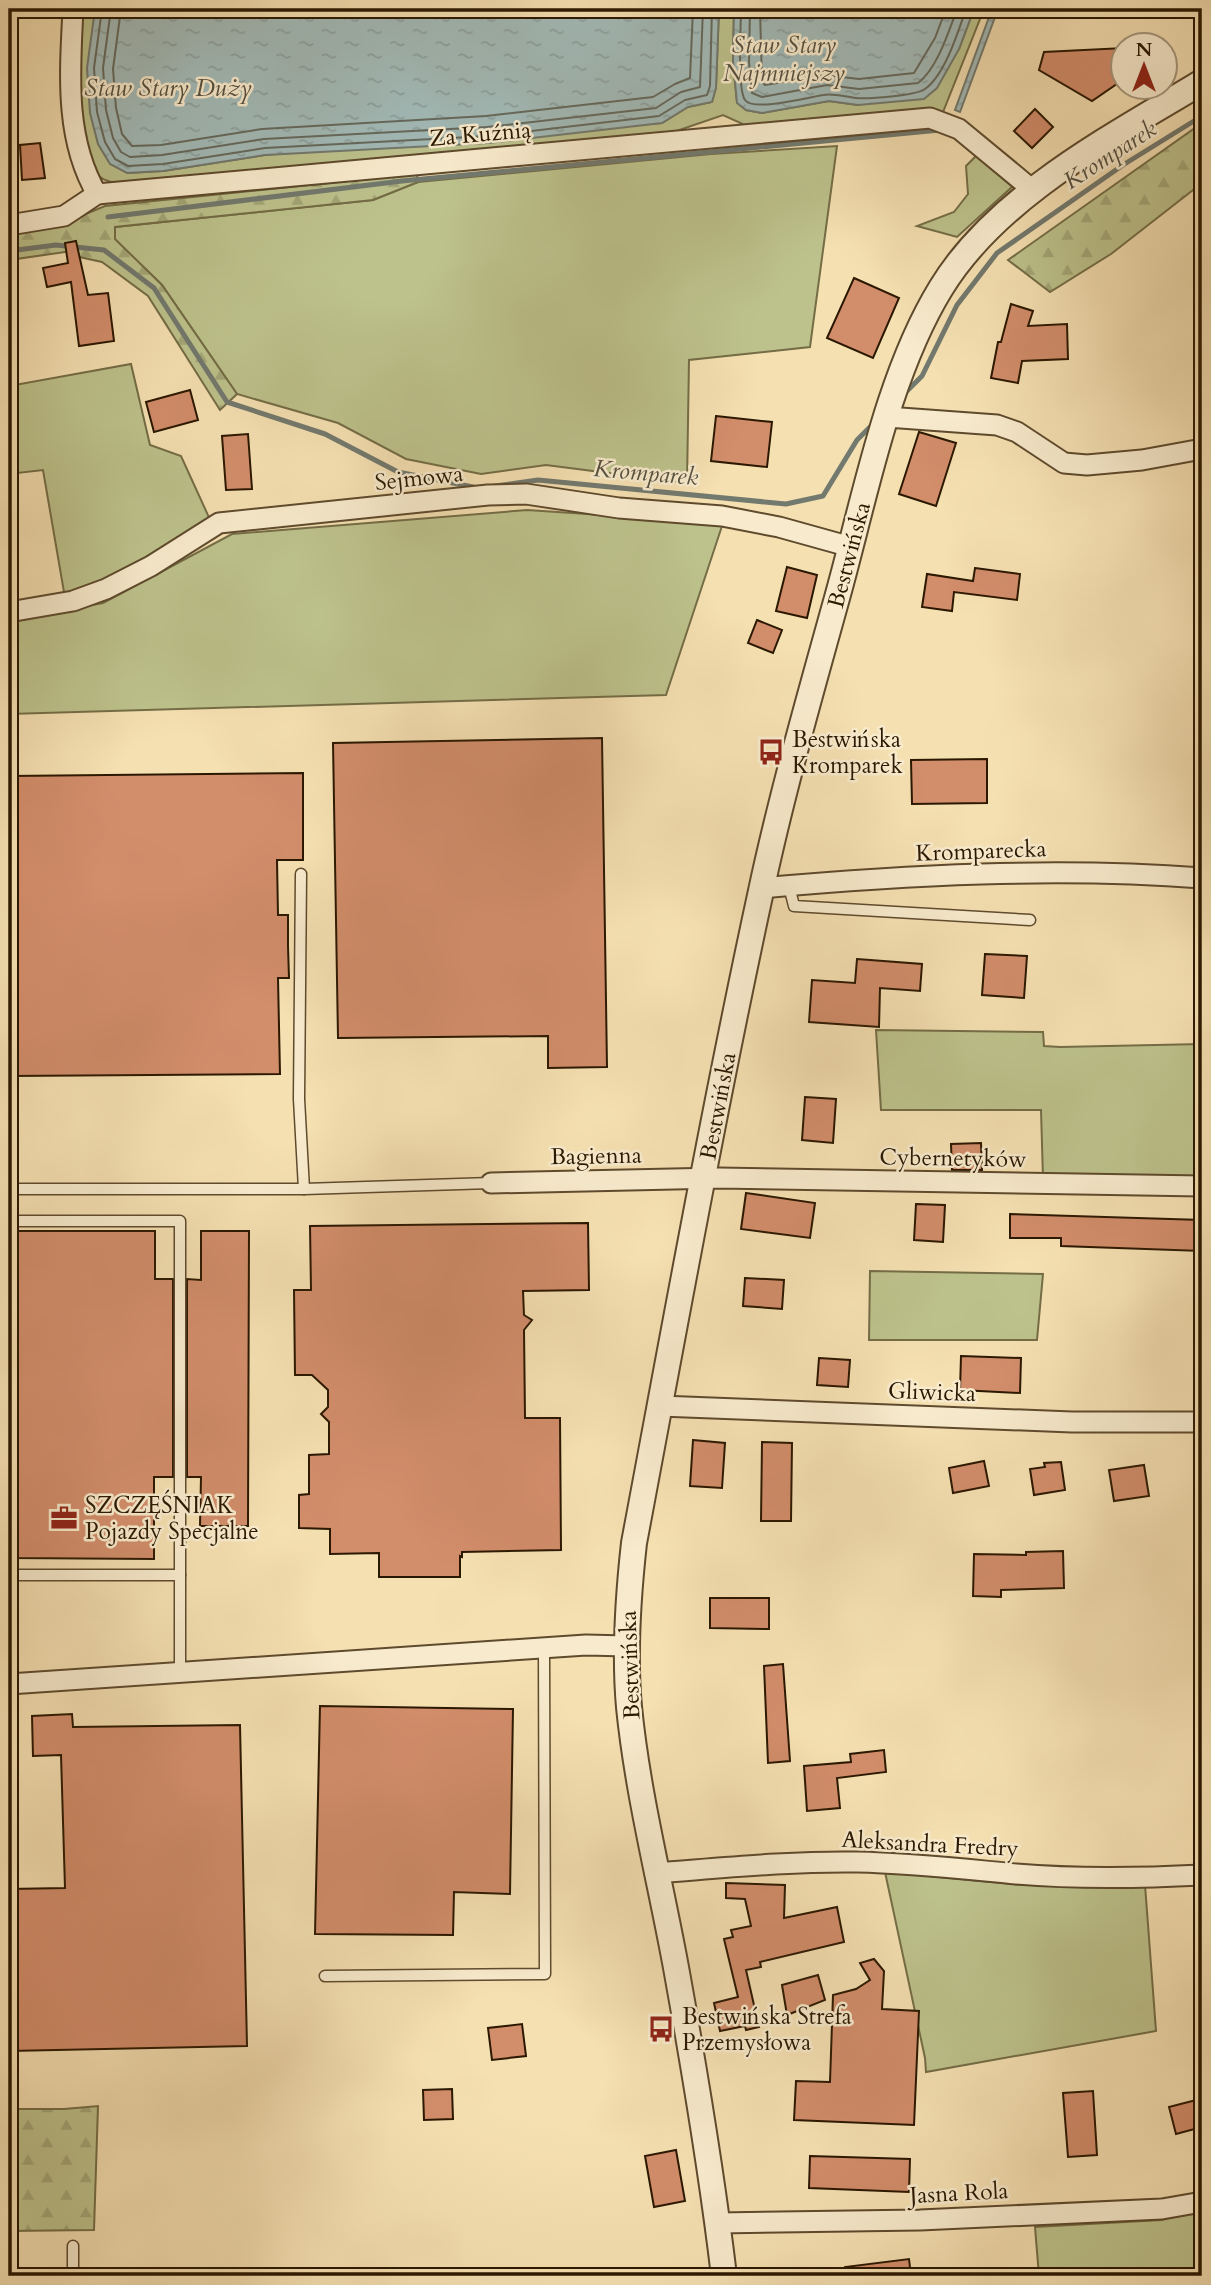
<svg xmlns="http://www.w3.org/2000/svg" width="1211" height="2285" viewBox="0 0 1211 2285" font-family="Cardo,serif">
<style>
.green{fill:#bdc28c;stroke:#746d46;stroke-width:2}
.forest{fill:url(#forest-firs);stroke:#746d46;stroke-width:2}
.water{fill:url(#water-ripples);stroke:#72796e;stroke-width:2}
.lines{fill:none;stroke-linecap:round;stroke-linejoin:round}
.shore{stroke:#66695c;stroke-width:2}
.stream{stroke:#72796e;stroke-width:5}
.building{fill:#d28d6b;stroke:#2b1801;stroke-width:2}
.service-casing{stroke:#5e4a2d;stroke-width:13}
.minor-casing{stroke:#5e4a2d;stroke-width:23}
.tertiary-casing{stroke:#5e4a2d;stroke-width:28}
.service{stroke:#f8ebcd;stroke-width:10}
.minor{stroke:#f8ebcd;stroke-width:19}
.tertiary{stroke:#f8ebcd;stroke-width:24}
.labels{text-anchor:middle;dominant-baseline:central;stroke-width:5;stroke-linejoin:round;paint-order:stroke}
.street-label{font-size:23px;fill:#2b1801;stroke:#f8ebcd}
.poi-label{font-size:23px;fill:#2b1801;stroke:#f8ebcd;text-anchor:start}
.water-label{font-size:24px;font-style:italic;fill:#555141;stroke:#f8ebcd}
</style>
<defs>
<pattern id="forest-firs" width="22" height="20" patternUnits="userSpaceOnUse" patternTransform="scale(1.75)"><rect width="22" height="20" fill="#bdc28c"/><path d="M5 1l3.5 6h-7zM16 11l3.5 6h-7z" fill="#a3a677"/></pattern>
<pattern id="water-ripples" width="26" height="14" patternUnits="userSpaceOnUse" patternTransform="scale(1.75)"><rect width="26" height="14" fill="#a2bab7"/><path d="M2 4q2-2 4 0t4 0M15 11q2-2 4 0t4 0" fill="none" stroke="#8c9f9c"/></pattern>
</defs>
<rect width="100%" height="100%" fill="#f5e0b2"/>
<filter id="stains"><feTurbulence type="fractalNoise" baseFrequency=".00286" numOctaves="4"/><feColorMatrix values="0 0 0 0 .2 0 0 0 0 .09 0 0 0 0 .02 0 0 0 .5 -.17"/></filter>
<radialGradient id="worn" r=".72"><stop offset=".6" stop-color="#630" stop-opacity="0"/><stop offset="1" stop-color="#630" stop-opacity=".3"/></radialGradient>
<g class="green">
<path d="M79 9H95L127 173 163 171 265 155 662 123 688 107 712 102 716 87 719 9H734L733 62 737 102 746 110 762 113 829 101 858 105 959 49 974 9H984L943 112 747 126 723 115 665 135 126 185C116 183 104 182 96 174 70 149 79 45 79 9Z"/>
<path d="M837 146 810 347 689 360 687 483 546 465 481 474 406 459 338 423 237 394 162 285 114 239 115 227 373 200 418 182 711 154Z"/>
<path d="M981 151 1008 177 1013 186 957 237 917 226 954 212 968 194 966 166Z"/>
<path d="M131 364 150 445 181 456 212 524 157 558 65 598 43 470 9 474V386Z"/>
<path d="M527 510 723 523 666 695 9 714V620L103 603 232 534Z"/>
<path d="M876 1030 1043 1032 1044 1046 1060 1047 1202 1044V1179L1043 1178 1041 1110H881Z"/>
<path d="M870 1271 1043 1274 1037 1340H869Z"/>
<path d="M885 1872 1023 1885H1145L1156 2031 926 2072 925 2058Z"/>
<path d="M1202 2211V2276H1039L1035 2227 1161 2220Z"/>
</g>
<g class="forest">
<path d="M1202 123V183L1111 254 1050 292 1008 260Z"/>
<path d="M417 174 418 182 373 200 115 227V239L162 285 237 394 220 410 148 296 102 262 75 256 72 251 9 260V233L59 225 105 206Z"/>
<path d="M98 2106 94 2230 9 2231V2109H64Z"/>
</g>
<g class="water">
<path d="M95 9H719L716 88 712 102 688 107 662 123 488 143 265 155 163 171 127 173 110 164 98 144 90 113 87 68Z"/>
<path d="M734 9H974L959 49 937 88 924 99 858 105 829 101 762 113 746 110 737 103 733 62Z"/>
<path d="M992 9H998L960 112 955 110Z"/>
</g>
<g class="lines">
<g class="shore">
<path d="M102 9 94 68 97 112 105 142 115 159 128 166 163 164 265 148 488 136 659 116 685 100 707 95 710 86 712 9"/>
<path d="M111 9 103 68 106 110 113 138 121 152 130 157 162 155 264 139 487 127 656 108 681 92 700 87 703 9"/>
<path d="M121 9 113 69 116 108 122 134 132 146 161 145 262 129 486 116 653 97 675 84 690 78 693 9"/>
<path d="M741 9C741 26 737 88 745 100 753 112 810 97 823 95 834 93 845 97 856 98 868 99 915 96 925 89 945 75 958 32 966 9"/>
<path d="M750 9 749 62 752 93 762 97 827 85 859 89 918 83C937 69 949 31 957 9"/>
<path d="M760 9 762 82 765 85 825 75 859 79 914 73 935 38 946 9"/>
</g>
<g class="stream">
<path d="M108 217 402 181 940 130"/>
<path d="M9 251 56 245 104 250 154 288 227 402 325 434 398 472 478 488"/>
<path d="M904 394 922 376 957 305 997 253 1123 165 1202 116"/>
<path d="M495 486 538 480 786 504 823 496 857 440 874 423"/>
</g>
</g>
<g class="building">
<path d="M1124 48V79L1092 101 1039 70 1044 52Z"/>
<path d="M1035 109 1053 127 1032 148 1014 131Z"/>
<path d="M40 143 45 178 22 180 20 145Z"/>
<path d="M76 241 88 295 108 293 114 341 79 346 71 282 47 287 43 268 68 263 65 243Z"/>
<path d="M854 278 899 298 873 358 827 338Z"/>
<path d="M1011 304 1033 311 1028 326 1067 324 1068 359 1022 361 1018 383 991 378 998 342H1001Z"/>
<path d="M190 390 198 420 154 432 146 402Z"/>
<path d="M716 416 772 422 767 467 711 461Z"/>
<path d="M919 432 956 443 936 506 899 494Z"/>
<path d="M248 434 252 489 226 490 222 436Z"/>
<path d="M787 567 817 575 807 618 776 611Z"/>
<path d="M975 568 1020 574 1017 600 954 592 952 611 922 607 927 574 973 581Z"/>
<path d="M757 620 782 630 773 653 748 643Z"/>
<path d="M602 738 607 1067 548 1068V1036L338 1038 333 743Z"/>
<path d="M987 759V803L912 804 911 760Z"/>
<path d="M303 773V860H277L278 915H288V946L289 978H278L280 1074 9 1076V776Z"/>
<path d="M985 954 1027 956 1024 998 982 995Z"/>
<path d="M857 959 922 964 920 991 880 988 879 1027 809 1022 812 980 855 983Z"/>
<path d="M805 1097 836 1099 833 1143 802 1140Z"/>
<path d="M981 1143 982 1170H952L951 1144Z"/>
<path d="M746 1193 815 1203 810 1238 741 1229Z"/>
<path d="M916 1204 945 1205 943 1242 914 1240Z"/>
<path d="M1010 1214 1202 1220V1251L1061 1246V1238H1010Z"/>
<path d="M588 1223 589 1290 523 1291 524 1315 532 1320 524 1330 525 1418H560L561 1550 462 1552V1557L460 1556V1577H379V1553L330 1554V1529L299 1528V1495L309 1494V1455L329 1454V1422L321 1414 328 1407V1390L312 1375H295L294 1290H311L310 1226Z"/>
<path d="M9 1231H155V1279H173V1477H154V1559L9 1558Z"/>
<path d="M201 1231H249L248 1526H200L201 1477H187V1279L201 1280Z"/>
<path d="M745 1278 784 1280 782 1309 743 1306Z"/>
<path d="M961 1356 1021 1358 1020 1393 960 1390Z"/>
<path d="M819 1358 850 1360 848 1387 817 1385Z"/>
<path d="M693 1440 725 1443 722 1488 690 1486Z"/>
<path d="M762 1442 792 1443 791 1521H761Z"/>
<path d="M984 1461 989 1486 953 1493 949 1468Z"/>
<path d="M1061 1462 1065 1490 1034 1495 1030 1469 1045 1467 1044 1463Z"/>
<path d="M1144 1465 1149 1496 1114 1501 1109 1470Z"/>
<path d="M1063 1551 1064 1588 1001 1590V1597L973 1596 974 1554 1026 1555V1552Z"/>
<path d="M710 1598H769V1629L710 1628Z"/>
<path d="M783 1664 790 1761 768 1763 764 1666Z"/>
<path d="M320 1706 513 1709 510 1894 454 1892 453 1935 315 1934Z"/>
<path d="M72 1714 73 1727 240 1725 247 2046 9 2051V1889L65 1888 61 1755 33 1756 32 1716Z"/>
<path d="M884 1750 886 1772 837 1778 840 1808 807 1811 804 1766 851 1762 850 1754Z"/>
<path d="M726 1883 785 1885 784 1918 837 1907 844 1942 760 1962 761 1967 746 1970 759 2027 746 2030 745 2026 720 2031 714 2003 738 1997 724 1939 733 1937 731 1930 751 1926 745 1899 726 1898Z"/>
<path d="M874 1959 884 1971 882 2009 919 2011 914 2125 794 2120 796 2081 830 2082 833 1995 856 1989 870 1980 860 1963Z"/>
<path d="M818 1975 825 2000 787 2015 782 1985Z"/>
<path d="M522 2024 526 2056 492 2060 488 2028Z"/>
<path d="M452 2089 453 2119 424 2120 423 2090Z"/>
<path d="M1093 2091 1097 2155 1068 2157 1063 2093Z"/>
<path d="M1200 2099 1202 2127 1176 2134 1169 2107Z"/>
<path d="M676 2150 685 2201 654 2207 645 2156Z"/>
<path d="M810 2156 910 2159 909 2192 809 2188Z"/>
<path d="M909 2259 911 2276H846L845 2267Z"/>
</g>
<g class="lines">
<g class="service-casing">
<g id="service">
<path d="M301 874 299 1099 304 1189"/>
<path d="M789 886 794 906 1030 920"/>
<path d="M14 1189H304L491 1183"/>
<path d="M9 1221H180V1673"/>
<path d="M9 1575H180"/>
<path d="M325 1976 545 1974 544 1648"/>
<path d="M73 2246V2276"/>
</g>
</g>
<g class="minor-casing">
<g id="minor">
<path d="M73 9C70 71 64 138 97 194L930 118 959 129 1034 191"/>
<path d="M9 225 64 216 97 194"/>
<path d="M887 417 997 425 1017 432 1064 463 1087 465 1142 460 1202 449"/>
<path d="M9 612 73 601 106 589 151 566 219 523 488 495 526 494 619 508 722 516 779 527 851 547"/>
<path d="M761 888C907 875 1056 867 1202 878"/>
<path d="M491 1183 719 1178 1202 1186"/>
<path d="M660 1406 1072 1422H1202"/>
<path d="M9 1684 586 1645 627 1646"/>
<path d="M655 1873C722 1868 790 1861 857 1862 911 1863 963 1869 1016 1874 1075 1879 1143 1878 1202 1875"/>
<path d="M718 2223 920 2220 1162 2209 1202 2202"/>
</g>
</g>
<g class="tertiary-casing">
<path id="tertiary" d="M724 2276C712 2175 695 2073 677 1973 661 1884 638 1797 629 1707 624 1652 628 1597 634 1543 675 1325 714 1108 761 891 782 793 810 695 837 598 865 498 887 376 941 288 997 196 1113 136 1202 82"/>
</g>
<use href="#service" class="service"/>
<use href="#minor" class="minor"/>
<use href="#tertiary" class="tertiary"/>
</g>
<defs>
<g id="bus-bare" transform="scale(2.1)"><path d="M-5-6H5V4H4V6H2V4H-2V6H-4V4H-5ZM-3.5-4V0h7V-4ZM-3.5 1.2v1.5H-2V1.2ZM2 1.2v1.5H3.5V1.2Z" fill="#8f2418" stroke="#f8ebcd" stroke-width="2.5" paint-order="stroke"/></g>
<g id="office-bare" transform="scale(2.1)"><path d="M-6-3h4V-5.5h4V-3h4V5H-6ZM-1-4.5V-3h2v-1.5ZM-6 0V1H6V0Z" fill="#8f2418" stroke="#f8ebcd" stroke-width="2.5" paint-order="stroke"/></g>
</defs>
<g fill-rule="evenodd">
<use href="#bus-bare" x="771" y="752"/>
<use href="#office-bare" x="64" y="1518"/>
<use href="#bus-bare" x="661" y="2029"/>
</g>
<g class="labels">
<g class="street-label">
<text transform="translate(480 134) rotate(-5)">Za Kuźnią</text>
<text transform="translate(419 478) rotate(-6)">Sejmowa</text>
<text transform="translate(849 555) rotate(-75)">Bestwińska</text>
<text transform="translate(981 851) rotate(-2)">Kromparecka</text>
<text transform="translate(718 1106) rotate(-79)">Bestwińska</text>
<text transform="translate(596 1156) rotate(-1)">Bagienna</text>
<text transform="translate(953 1158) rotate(1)">Cybernetyków</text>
<text transform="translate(932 1392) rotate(2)">Gliwicka</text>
<text transform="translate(630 1665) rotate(-92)">Bestwińska</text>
<text transform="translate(930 1844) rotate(3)">Aleksandra Fredry</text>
<text transform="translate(959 2193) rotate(-3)">Jasna Rola</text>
</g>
<g class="poi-label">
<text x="792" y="739">Bestwińska<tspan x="792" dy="26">Kromparek</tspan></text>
<text x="85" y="1505">SZCZĘŚNIAK<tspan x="85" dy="26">Pojazdy Specjalne</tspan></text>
<text x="682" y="2016">Bestwińska Strefa<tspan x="682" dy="26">Przemysłowa</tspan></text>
</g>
<g class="water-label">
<text x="784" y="45">Staw Stary<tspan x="784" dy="28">Najmniejszy</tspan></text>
<text x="168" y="88">Staw Stary Duży</text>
<text transform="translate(1110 155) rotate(-33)">Kromparek</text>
<text transform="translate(646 473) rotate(5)">Kromparek</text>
</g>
</g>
<rect width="1211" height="2285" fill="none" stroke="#f5e0b2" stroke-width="35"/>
<rect x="10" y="10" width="1190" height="2264" fill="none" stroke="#2b1801" stroke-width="3.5"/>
<rect x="18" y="18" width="1176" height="2250" fill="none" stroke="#2b1801" stroke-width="2"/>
<g transform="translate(1144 66)"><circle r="33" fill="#f8ebcd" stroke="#a6977b" stroke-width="2"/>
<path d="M0-5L12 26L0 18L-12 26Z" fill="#8f2418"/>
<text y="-10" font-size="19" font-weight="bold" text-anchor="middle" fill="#2b1801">N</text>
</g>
<rect width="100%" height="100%" filter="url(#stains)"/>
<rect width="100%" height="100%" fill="url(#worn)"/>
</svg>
